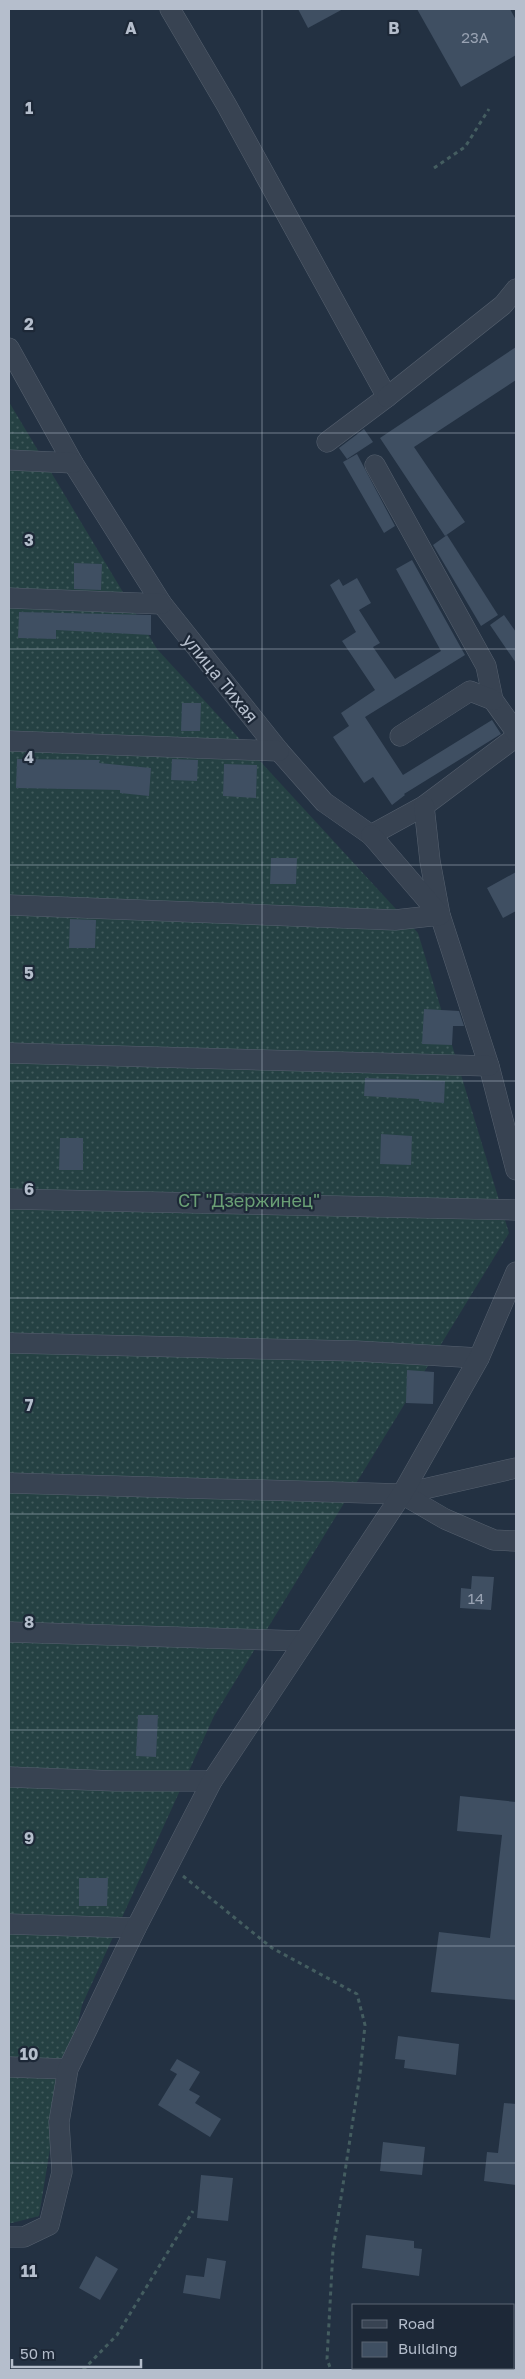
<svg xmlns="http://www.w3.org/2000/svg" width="525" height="2379" viewBox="0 0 525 2379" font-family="'Golos Text',sans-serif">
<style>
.garden{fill:url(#garden-dots)}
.building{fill:#3f4f62}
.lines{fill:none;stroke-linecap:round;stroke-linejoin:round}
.minor-casing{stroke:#56616f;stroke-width:21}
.path{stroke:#445d60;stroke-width:3;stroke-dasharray:4 4;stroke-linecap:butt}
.minor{stroke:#384352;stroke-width:20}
.grid{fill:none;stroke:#b5becc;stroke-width:1;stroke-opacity:0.55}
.labels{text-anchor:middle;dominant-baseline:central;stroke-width:4.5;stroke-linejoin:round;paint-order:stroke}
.number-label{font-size:15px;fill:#98a2b2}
.street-label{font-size:18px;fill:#b5becc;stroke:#1d2837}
.park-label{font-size:18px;fill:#6a9f75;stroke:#1d2837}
.grid-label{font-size:16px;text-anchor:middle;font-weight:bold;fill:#b5becc;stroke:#1d2837;stroke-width:4.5;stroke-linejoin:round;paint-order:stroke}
</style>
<defs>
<pattern id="garden-dots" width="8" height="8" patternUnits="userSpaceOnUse" patternTransform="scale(1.25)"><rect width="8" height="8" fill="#254143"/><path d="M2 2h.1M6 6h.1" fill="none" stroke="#425b5d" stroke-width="1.8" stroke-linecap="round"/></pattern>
</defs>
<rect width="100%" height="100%" fill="#233142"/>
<path class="garden" d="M9 402 157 649 418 933 509 1233 214 1716 82 2005 50 2149 39 2216 12 2223H9Z"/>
<g class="building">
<path d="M298 9H343L308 28Z"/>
<path d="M417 9H510L516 20V55L461 87Z"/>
<path d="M516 347V380L414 447 465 522 445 536 380 438Z"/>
<path d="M364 429 373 442 347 459 339 448Z"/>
<path d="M357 454 395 526 384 533 343 462Z"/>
<path d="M447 535 498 615 481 626 433 545Z"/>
<path d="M412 560 465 655 365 717 403 775 492 720 501 734 404 794 405 795 392 805 373 777 364 783 333 737 349 726 341 713 375 690 342 641 356 632 330 585 339 579 343 586 357 578 371 603 359 610 380 643 373 647 395 679 441 651 396 569Z"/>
<path d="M74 563 102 564 101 590 74 589Z"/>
<path d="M19 612 151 615V635L56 630V639L18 638Z"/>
<path d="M504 615 516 632V663L490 625Z"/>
<path d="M182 703H201L200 731H181Z"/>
<path d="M17 759 100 760 99 763 151 768 149 796 120 793V790L16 788Z"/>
<path d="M172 759 198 760 197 781 171 780Z"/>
<path d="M224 764 257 765 256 798 223 796Z"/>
<path d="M271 858H297L296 884H270Z"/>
<path d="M516 872V911L503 918 487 888Z"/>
<path d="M70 919 96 920 95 948H69Z"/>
<path d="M424 1009 459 1011 464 1026H453L452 1045 422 1044Z"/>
<path d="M365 1078 445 1081 444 1103 419 1101V1099L364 1096Z"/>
<path d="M381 1134 412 1136 411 1165 380 1164Z"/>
<path d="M60 1138H83V1170H59Z"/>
<path d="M407 1370 434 1372 433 1404 406 1403Z"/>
<path d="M472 1576 494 1577 491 1610 460 1608 461 1588 471 1589Z"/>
<path d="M138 1715H158L156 1757 136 1756Z"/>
<path d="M460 1796 516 1802V2000L431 1992 439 1932 490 1938 502 1835 457 1831Z"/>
<path d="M79 1878H108L107 1906H79Z"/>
<path d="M398 2036 459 2044 456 2075 404 2068 405 2060 395 2059Z"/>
<path d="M177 2059 200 2072 189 2090 200 2096 195 2103 221 2119 210 2137 158 2105 177 2074 170 2070Z"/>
<path d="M504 2103 516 2104V2185L484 2181 487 2152 498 2153Z"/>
<path d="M383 2142 425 2147 422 2175 380 2171Z"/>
<path d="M201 2175 233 2178 228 2221 197 2218Z"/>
<path d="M366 2235 414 2241V2248L422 2249 419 2276 362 2268Z"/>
<path d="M96 2256 118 2269 100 2300 79 2288Z"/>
<path d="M207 2258 226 2261 220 2299 183 2293 186 2275 204 2277Z"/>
</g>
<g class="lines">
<g class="minor-casing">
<g id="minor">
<path d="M170 9 227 106 387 397 327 442"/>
<path d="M9 348 73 463 162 604 279 751 324 802 371 835 424 806 516 737"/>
<path d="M387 397 503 305 516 289"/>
<path d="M9 460 73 463"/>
<path d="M375 465 486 666 493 700 516 732"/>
<path d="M9 598 162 604"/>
<path d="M400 736 470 691 493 700"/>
<path d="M9 741 279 751"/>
<path d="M424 806 430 861 440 915 489 1066 516 1170"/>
<path d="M9 905 395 920 440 915 371 835"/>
<path d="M9 1053 489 1066"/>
<path d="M9 1199 516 1210"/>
<path d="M9 1343 356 1351 479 1358"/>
<path d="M9 1483 402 1494 516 1468"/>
<path d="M402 1494 445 1519 494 1540 516 1541"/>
<path d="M9 1632 304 1641"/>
<path d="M9 1777 115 1781H212"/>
<path d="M9 1924 136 1928"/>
<path d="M9 2067 68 2069"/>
<path d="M9 2237H24L49 2225 62 2172 59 2122 68 2069 136 1928 212 1781 402 1494 479 1358 516 1272"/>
</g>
</g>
<g class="path">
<path d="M434 168 465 147 489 109"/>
<path d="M183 1876 272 1948 357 1994 365 2025 360 2074 333 2250 327 2359 331 2370"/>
<path d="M83 2370 117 2335 193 2211"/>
</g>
<use href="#minor" class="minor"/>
</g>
<path class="grid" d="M262 9V2370M9 216H516M9 433H516M9 649H516M9 865H516M9 1081H516M9 1298H516M9 1514H516M9 1730H516M9 1946H516M9 2163H516"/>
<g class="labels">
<g class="number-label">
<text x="475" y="37">23А</text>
<text x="476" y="1598">14</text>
</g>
<g class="street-label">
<text transform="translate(221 678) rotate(51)">улица Тихая</text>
</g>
<g class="park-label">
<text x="249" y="1200">СТ "Дзержинец"</text>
</g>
</g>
<g class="grid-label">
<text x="131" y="34">A</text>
<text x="394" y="34">B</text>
<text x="29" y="114">1</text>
<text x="29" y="330">2</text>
<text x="29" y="546">3</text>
<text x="29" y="763">4</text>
<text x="29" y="979">5</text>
<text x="29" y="1195">6</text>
<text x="29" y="1411">7</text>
<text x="29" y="1628">8</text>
<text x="29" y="1844">9</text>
<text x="29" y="2060">10</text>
<text x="29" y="2277">11</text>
</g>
<rect width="525" height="2379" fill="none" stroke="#b5becc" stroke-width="20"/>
<rect x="352" y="2304" width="162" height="65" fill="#1d2837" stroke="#5a6473"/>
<rect x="362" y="2320" width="25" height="8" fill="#384352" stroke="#5a6473"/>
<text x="398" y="2329" font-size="15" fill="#b5becc">Road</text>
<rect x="362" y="2342" width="25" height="15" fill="#3f4f62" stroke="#5a6473"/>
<text x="398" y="2354" font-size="15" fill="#b5becc">Building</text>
<path d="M12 2359v8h129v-8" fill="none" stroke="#b5becc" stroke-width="2.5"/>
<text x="20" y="2359" font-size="15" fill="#b5becc" stroke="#1d2837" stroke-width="4" paint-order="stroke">50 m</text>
</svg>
